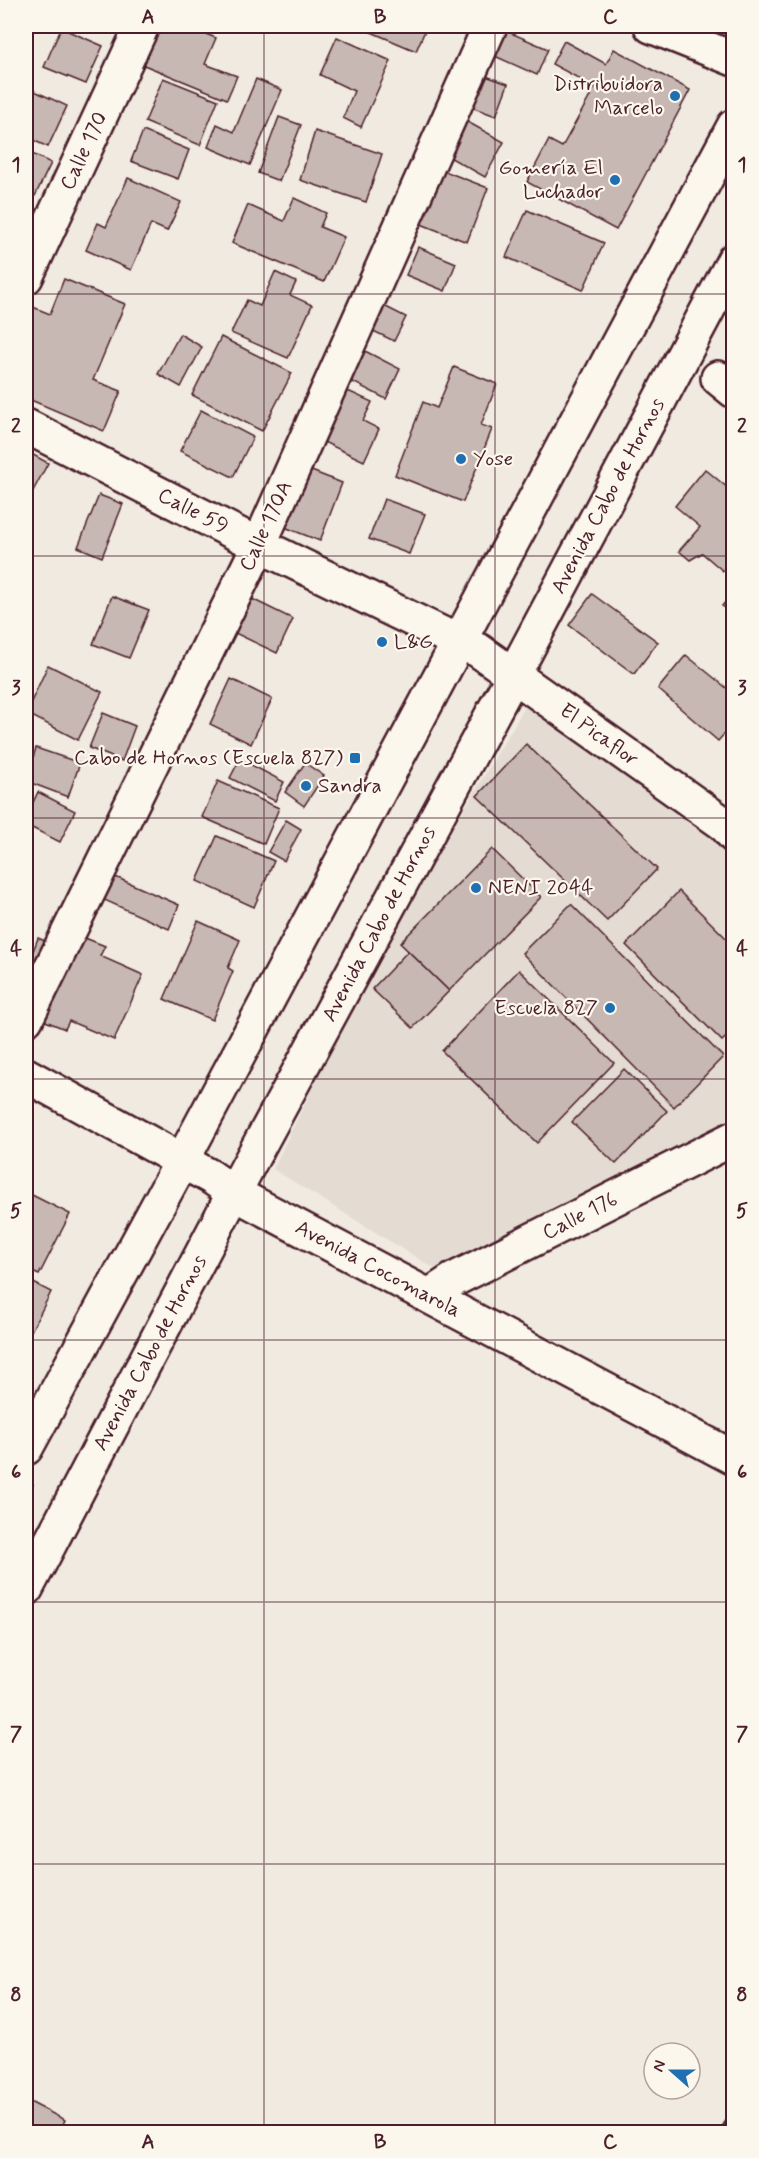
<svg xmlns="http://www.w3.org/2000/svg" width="759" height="2158" viewBox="0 0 759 2158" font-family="Mynerve,sans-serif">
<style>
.built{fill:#e4dbd2}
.building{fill:#c8b8b3;stroke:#4a1f2b;stroke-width:1.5}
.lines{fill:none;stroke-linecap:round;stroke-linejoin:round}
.service-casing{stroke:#4a1f2b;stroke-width:21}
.minor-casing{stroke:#4a1f2b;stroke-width:38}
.secondary-casing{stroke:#4a1f2b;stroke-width:38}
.primary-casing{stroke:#4a1f2b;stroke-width:38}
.path{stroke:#4a1f2b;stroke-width:4;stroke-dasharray:4.5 4.5;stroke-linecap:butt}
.service{stroke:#fbf7ec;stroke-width:16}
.minor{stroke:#fbf7ec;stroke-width:33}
.secondary{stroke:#fbf7ec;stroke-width:33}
.primary{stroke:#fbf7ec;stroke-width:33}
.grid{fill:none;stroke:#4a1f2b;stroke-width:1.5;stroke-opacity:0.55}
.poi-dot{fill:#1f6fb2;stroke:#fbf7ec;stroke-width:2}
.labels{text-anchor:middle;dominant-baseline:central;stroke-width:4.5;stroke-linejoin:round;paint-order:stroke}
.poi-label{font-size:21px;fill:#4a1f2b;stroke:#fbf7ec;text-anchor:end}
.street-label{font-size:21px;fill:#4a1f2b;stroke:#fbf7ec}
.neatline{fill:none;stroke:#4a1f2b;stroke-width:2}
.grid-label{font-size:20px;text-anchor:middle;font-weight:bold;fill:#4a1f2b}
</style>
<rect width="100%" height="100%" fill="#f0eae0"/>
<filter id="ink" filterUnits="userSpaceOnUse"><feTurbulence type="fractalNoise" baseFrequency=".0167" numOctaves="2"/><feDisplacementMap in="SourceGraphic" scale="12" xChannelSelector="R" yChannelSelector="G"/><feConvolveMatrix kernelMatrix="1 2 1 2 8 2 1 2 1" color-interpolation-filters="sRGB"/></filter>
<g filter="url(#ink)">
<path class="built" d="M534 692 718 837 733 857V1138L453 1280 273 1169 375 959Z"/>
<g class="building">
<path d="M160 26H185L216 38 205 64 237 76 227 99 144 65Z"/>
<path d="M357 26H427L416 51Z"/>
<path d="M497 27 548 49 537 75 486 52Z"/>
<path d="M61 28 103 46 86 84 44 67Z"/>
<path d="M337 37 391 61 361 127 343 118 354 91 320 75Z"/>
<path d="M564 41 606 64 614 49 690 90 616 230 527 182 549 140 562 147 595 87 552 64Z"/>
<path d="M472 71 508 84 496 116 460 103Z"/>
<path d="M163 78 218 100 200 145 145 122Z"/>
<path d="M256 79 282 90 250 165 208 147 217 124 234 132Z"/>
<path d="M26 87 67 106 48 147 26 137Z"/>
<path d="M279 117 301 125 279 181 258 173Z"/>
<path d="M464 120 504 142 485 177 444 154Z"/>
<path d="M143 131 189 150 178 179 131 161Z"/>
<path d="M315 131 382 154 366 202 300 180Z"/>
<path d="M26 151 51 163 35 196 26 191Z"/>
<path d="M442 170 488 188 467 242 421 224Z"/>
<path d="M128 178 181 202 167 231 151 224 131 270 86 250 98 223 106 227Z"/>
<path d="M294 198 326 213 320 227 344 237 324 282 232 243 248 205 284 221Z"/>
<path d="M527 210 604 243 583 290 506 257Z"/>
<path d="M418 247 456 263 445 291 406 275Z"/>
<path d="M275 272 296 282 290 295 312 305 288 358 231 333 247 300 260 306Z"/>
<path d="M64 279 125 304 93 380 121 391 104 431 26 398V373L33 355 26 352V311L28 305 50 314Z"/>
<path d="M382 305 406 317 394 341 369 329Z"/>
<path d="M180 334 202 347 181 387 158 374Z"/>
<path d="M221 337 292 373 262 431 192 395Z"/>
<path d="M363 350 400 369 386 399 349 380Z"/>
<path d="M454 367 497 384 481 425 492 429 463 502 395 475 423 402 437 408Z"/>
<path d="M337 386 372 402 363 421 379 429 364 461 313 437Z"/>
<path d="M201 410 253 437 233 477 180 451Z"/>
<path d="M26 451 48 463 26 504Z"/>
<path d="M304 468 342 483 320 541 282 526Z"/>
<path d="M705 469 734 493V565L730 562 723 571 702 553 690 560 679 551 700 527 675 506Z"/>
<path d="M99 495 123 504 102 557 78 547Z"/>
<path d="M384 499 425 514 409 554 369 539Z"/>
<path d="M734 592V615L722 606Z"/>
<path d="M592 594 658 642 634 674 569 625Z"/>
<path d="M112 596 149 610 129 658 93 644Z"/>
<path d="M252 599 293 619 277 653 235 633Z"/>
<path d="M686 655 734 694V723L718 741 658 689Z"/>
<path d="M48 665 102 692 78 740 26 713Z"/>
<path d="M231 679 272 699 251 744 210 724Z"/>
<path d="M103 713 135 726 122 761 89 748Z"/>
<path d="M526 744 657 869 607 921 477 796Z"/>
<path d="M36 748 80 763 68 797 26 781Z"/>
<path d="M240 759 284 782 275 801 230 778Z"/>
<path d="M305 763 324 776 304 806 285 792Z"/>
<path d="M218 781 279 808 264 844 202 817Z"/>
<path d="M38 792 75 811 60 842 26 825V817Z"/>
<path d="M286 820 301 829 284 861 268 852Z"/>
<path d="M217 836 274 861 254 907 197 881Z"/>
<path d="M492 849 541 897 449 991 400 943Z"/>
<path d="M111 875 179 905 169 929 100 898Z"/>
<path d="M679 891 734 946V1030L722 1041 626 945Z"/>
<path d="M571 904 723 1057 674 1107 522 953Z"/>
<path d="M198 921 240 940 228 968 233 971 212 1020 164 999Z"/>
<path d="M80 936 105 946 100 956 143 975 114 1040 69 1021 65 1029 43 1020Z"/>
<path d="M38 938 52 944 42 972 27 967Z"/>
<path d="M408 951 449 991 413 1028 372 989Z"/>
<path d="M519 970 614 1063 537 1143 442 1051Z"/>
<path d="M624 1069 667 1111 616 1164 572 1122Z"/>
<path d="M30 1194 70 1214 39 1275 26 1269V1204Z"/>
<path d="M26 1279 51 1292 26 1341Z"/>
<path d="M26 2100 65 2120 59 2132H26Z"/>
</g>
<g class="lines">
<g class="service-casing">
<path id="service" d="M730 2132 734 2126"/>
</g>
<g class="minor-casing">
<g id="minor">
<path d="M651 26 734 59"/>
<path d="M26 277 142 26"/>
<path d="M718 378 734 391"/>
<path d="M26 426 259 545 459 642 478 650 724 824 734 836"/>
<path d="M26 1019 259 545 490 26"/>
<path d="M429 1296 453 1280 734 1138"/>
</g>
</g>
<g class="secondary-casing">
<path id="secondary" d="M234 1193 734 1458"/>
</g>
<g class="primary-casing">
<g id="primary">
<path d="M26 1075 211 1177 234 1193"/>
<path d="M26 1448 182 1161 734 126"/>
<path d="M26 1589 248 1166 514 674 734 260"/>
</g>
</g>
<path class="path" d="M26 1495 33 1482"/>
<use href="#service" class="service"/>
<use href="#minor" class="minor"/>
<use href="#secondary" class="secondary"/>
<use href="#primary" class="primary"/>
</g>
</g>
<path class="grid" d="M264 26V2132M495 26V2132M26 294H734M26 556H734M26 818H734M26 1079H734M26 1340H734M26 1602H734M26 1864H734"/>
<g class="poi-dot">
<circle cx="675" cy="96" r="6"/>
<circle cx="615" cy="180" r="6"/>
<circle cx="461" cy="459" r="6"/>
<circle cx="382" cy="642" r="6"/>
<rect x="349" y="752" width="12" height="12" rx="3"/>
<circle cx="306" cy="786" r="6"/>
<circle cx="476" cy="888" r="6"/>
<circle cx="610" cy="1008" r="6"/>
</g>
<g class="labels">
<g class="poi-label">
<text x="663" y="84">Distribuidora<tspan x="663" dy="24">Marcelo</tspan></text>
<text x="603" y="168">Gomería El<tspan x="603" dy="24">Luchador</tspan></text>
<text x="473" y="459" text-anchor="start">Yose</text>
<text x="394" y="642" text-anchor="start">L&amp;G</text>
<text x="343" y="758">Cabo de Hornos (Escuela 827)</text>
<text x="318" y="786" text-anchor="start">Sandra</text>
<text x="488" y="888" text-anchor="start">NENI 2044</text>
<text x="598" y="1008">Escuela 827</text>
</g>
<g class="street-label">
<text transform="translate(84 151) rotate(-65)">Calle 170</text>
<text transform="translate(608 496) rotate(-62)">Avenida Cabo de Hornos</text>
<text transform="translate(193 511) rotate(27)">Calle 59</text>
<text transform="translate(266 526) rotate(-65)">Calle 170A</text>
<text transform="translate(599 735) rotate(36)">El Picaflor</text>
<text transform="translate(379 924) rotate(-62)">Avenida Cabo de Hornos</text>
<text transform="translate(580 1216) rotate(-27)">Calle 176</text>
<text transform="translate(378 1269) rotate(28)">Avenida Cocomarola</text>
<text transform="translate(150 1353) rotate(-62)">Avenida Cabo de Hornos</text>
</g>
</g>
<rect width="759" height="2158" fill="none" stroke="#fbf7ec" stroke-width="66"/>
<g transform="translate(672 2071) rotate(291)"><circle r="28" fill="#fbf7ec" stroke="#b4a19f" stroke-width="1.5"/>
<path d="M0-4.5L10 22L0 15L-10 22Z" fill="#1f6fb2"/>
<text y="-9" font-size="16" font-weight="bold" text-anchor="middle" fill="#4a1f2b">N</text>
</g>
<rect x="33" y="33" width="693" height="2092" class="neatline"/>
<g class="grid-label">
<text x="148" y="23">A</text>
<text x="380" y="23">B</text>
<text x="610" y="23">C</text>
<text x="16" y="171">1</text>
<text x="742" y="171">1</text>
<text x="16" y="432">2</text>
<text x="742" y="432">2</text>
<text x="16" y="694">3</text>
<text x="742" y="694">3</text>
<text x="16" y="955">4</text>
<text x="742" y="955">4</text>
<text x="16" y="1217">5</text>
<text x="742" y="1217">5</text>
<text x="16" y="1478">6</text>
<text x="742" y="1478">6</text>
<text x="16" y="1740">7</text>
<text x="742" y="1740">7</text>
<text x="16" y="2001">8</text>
<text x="742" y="2001">8</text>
<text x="148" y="2148">A</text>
<text x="380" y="2148">B</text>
<text x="610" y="2148">C</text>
</g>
</svg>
